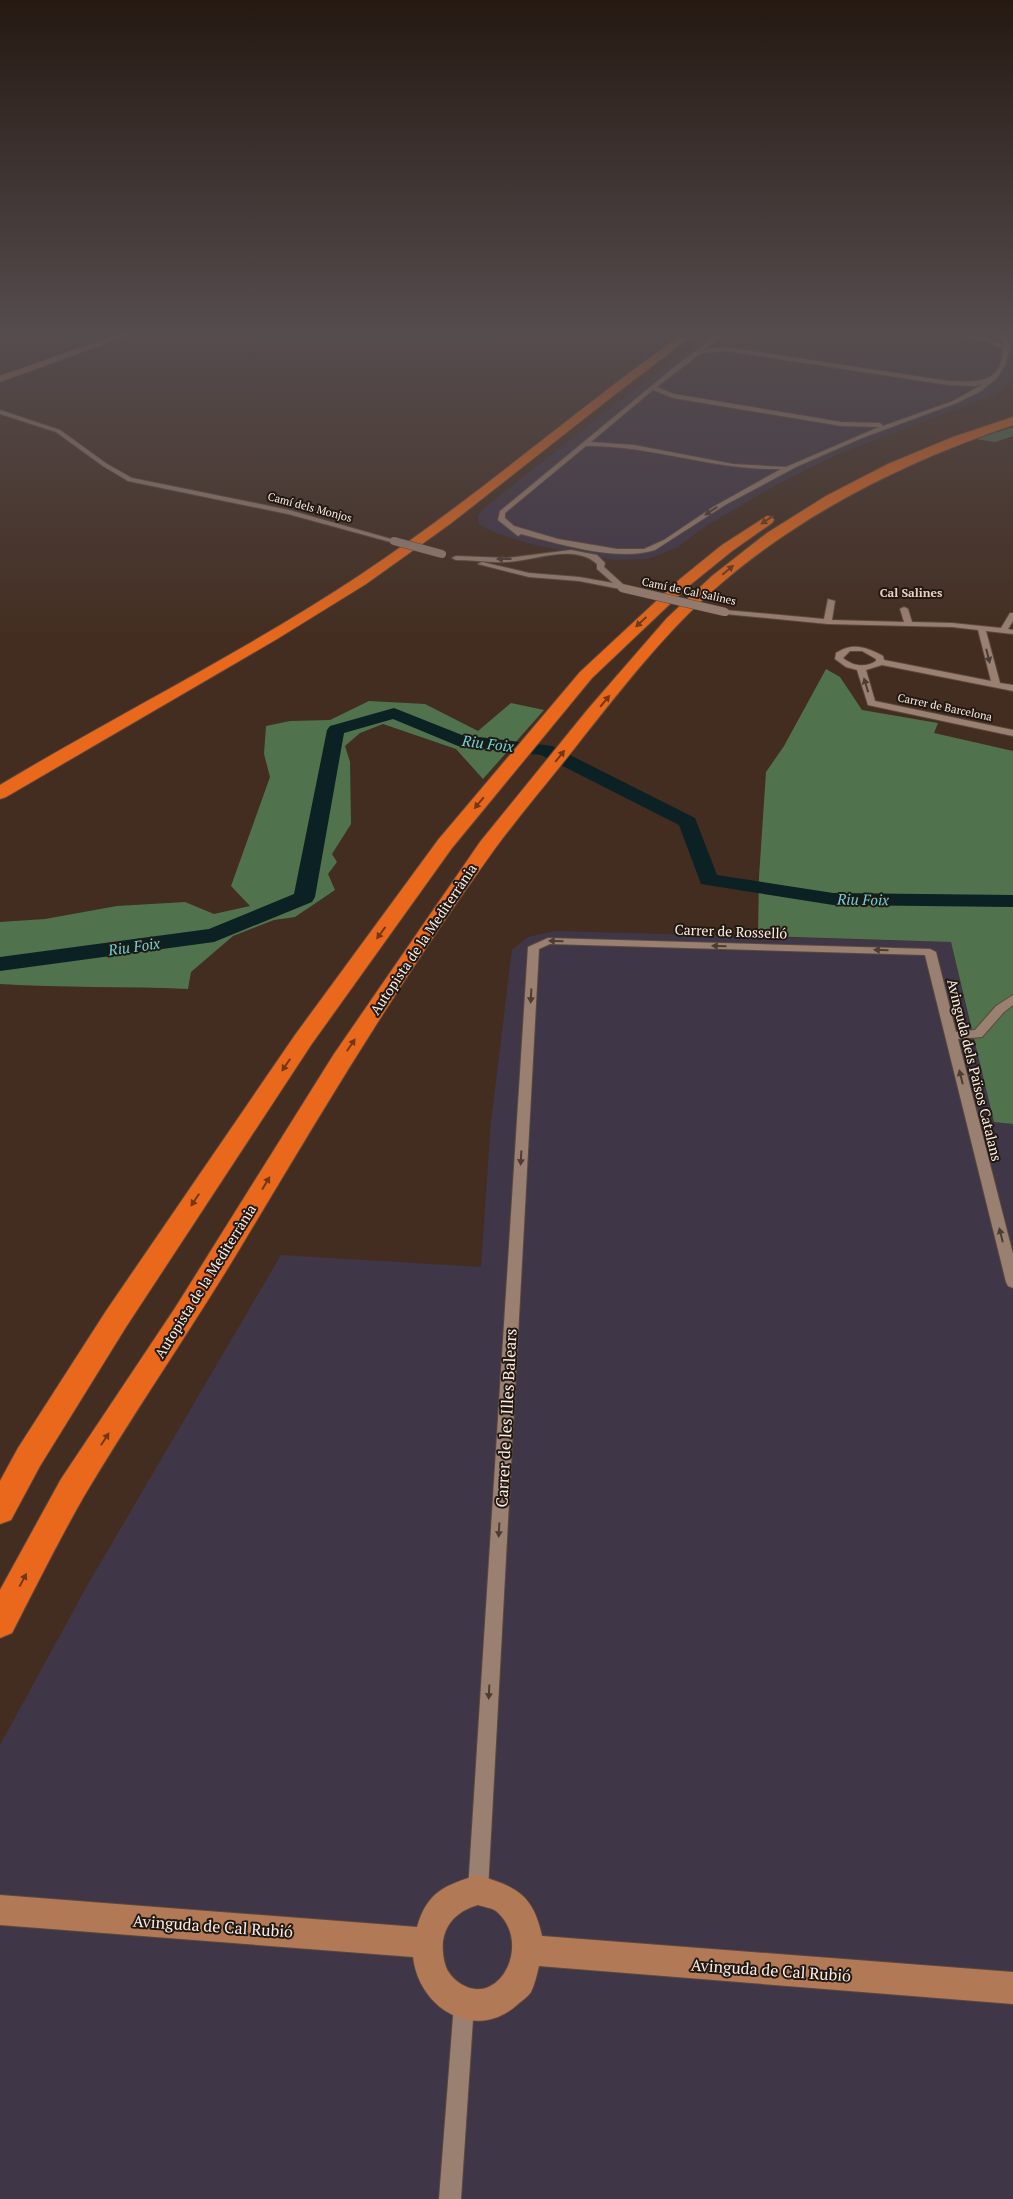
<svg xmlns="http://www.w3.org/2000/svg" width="1013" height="2199" viewBox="0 0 1013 2199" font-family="'PT Serif',serif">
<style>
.industrial{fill:#3f3647}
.forest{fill:#50734d}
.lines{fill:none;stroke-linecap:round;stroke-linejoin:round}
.river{fill:#0b2123;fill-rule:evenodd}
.street-casing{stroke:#5c493e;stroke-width:2}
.secondary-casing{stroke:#5c493e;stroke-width:2}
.highway-casing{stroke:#5c493e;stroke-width:2}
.street{fill:#9a8071;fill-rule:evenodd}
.secondary{fill:#b27957;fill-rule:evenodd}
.highway{fill:#e9681b;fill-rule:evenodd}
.street-bridge-casing{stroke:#5c493e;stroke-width:9;stroke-linecap:butt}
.street-bridge{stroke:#9a8071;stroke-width:8}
.oneway{fill:#4c3c33}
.oneway2{fill:#723816}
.labels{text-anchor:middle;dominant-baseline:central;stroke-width:4;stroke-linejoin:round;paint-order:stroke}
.far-street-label{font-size:11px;fill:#fdeee6;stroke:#221812}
.far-neighbourhood-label{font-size:12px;font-weight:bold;fill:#edd0c0;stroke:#221812}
.street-label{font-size:14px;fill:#fdeee6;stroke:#221812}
.water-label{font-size:15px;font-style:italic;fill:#67d5de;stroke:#221812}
.near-street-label{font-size:16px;fill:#fdeee6;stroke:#221812}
</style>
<rect width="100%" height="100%" fill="#432d20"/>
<g class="industrial">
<path d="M712 332H1013V379L997 393 966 406 836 455 776 485 704 527 678 547 648 559 614 560 535 545 495 533 479 524 478 515 484 508 619 401Z"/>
<path d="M555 931 951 942 975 1044 1013 1046V2199H0V1745L88 1584 281 1255 481 1267 491 1121 512 950 528 937Z"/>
</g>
<g class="forest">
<path d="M1013 427V436L995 442 976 439Z"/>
<path d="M826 669 840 677 862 710 938 723 934 733 1013 751V1124L994 1122 951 942 758 936 759 877 766 772 784 746Z"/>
<path d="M369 701 425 704 478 731 511 703 544 710 483 779 456 749 383 724 360 733 345 746 350 762 351 824 332 854 337 862 328 874 335 890 295 917 274 920 233 936 191 972 188 989C125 986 63 988 0 984V922L45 919 117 906 185 902 214 914 250 906 231 886 270 777 264 754 266 726 290 721 330 720Z"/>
</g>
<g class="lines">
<path class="river" d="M394 708 462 735 552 746 695 818 717 875 833 893 1013 895V907L833 905 701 884 679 825 541 755 458 746 393 719 344 733 315 897 312 902 214 942 0 971V957L209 929 294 894 327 730 330 726Z"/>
<g class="street-casing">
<g id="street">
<path d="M721 332H728L705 349 726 347 948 381C975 382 1002 385 1003 349L986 341 933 332 987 338 1003 345 999 332H1005L1010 349 1005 365 997 378 981 391 957 403 862 438 796 467 725 505 655 550C618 562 559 544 521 534L518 536 498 520 500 511 678 364ZM726 351 948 385 974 386 983 384 953 401 883 426 880 423 841 422 674 394 657 387 701 353ZM653 390 673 398 841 426 879 427 786 467 733 464 634 445 591 442ZM586 446C652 445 715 471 781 469L713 507 664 540 644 549H617L558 539 514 526 505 518V513Z"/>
<path d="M0 410 60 430 107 464 132 478 289 510 398 541 394 543 288 514 128 481 103 466 56 432 0 414Z"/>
<path d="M571 550 597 555 605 563 604 567 625 586V590L579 581 529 577 478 564 482 562 529 573 579 577 613 583 597 569V564C574 543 534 561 507 562 490 563 473 560 456 560L452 558 456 556 507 558Z"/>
<path d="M828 599 835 601 832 620 904 622 900 609 904 607 908 609 912 622 952 623 1001 628 1010 613H1013V621L1008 629 1013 630V634L986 631 1000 683 1013 685V691L882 665 866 670 875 701 1013 730V736L868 705 857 670 846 667 835 659 836 653C853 642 866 647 883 656L884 660 991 681 978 630 952 627 828 624 725 614 721 612 725 610 824 619ZM850 651H862L876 659V661C865 668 853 666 843 658Z"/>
<path d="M548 938 930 949 936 952 956 1032 975 1030 996 1006 1013 995V1005L1004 1012 982 1037 958 1039 1013 1254V1288L1008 1286 1006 1282 925 955 550 944 539 949 488 1890 485 1897 478 1900 471 1897 468 1890 528 947Z"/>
<path d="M464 1994 471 1997 474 2004 461 2199H439L454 2004 457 1997Z"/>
</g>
</g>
<g class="secondary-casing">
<g id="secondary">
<path d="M125 332H137L0 382V376Z"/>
<path d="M478 1875C516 1887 533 1894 542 1936L1013 1972V2004L539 1966C537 1974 535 1984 531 1992 528 1997 521 2001 517 2005 475 2042 419 2009 413 1957L0 1925V1895L417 1927C427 1892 445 1885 478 1875ZM478 1905C484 1907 492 1908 496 1911 533 1942 500 2008 461 1984 454 1980 447 1972 445 1964 437 1934 450 1913 478 1905Z"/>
</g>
</g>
<g class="highway-casing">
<g id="highway">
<path d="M685 332H697L613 396 450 524 366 584 277 639 6 797 0 799V785C118 714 242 653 357 577 471 502 574 411 685 332Z"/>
<path d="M1013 417V425C908 461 809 509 724 581 667 629 620 691 574 749 547 783 519 816 494 850 402 977 322 1111 242 1245 191 1330 134 1412 83 1498 58 1542 35 1588 12 1633L0 1638V1590L61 1479 175 1308 334 1054 480 842 588 709 667 618 712 576 767 533 826 496 888 464 953 437Z"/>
<path d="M767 516 772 517 774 520 772 523 732 551 690 585 592 678 452 848 311 1045 126 1327 40 1466 11 1520 0 1524V1481L18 1448 106 1311 295 1035 438 840 580 672 680 579 722 545Z"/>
</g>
</g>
<use href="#street" class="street"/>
<use href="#secondary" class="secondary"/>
<use href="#highway" class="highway"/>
<g class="street-bridge-casing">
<g id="street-bridge">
<path d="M394 541 442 554"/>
<path d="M622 588 725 612"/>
</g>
</g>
<use href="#street-bridge" class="street-bridge"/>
</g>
<defs><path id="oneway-solid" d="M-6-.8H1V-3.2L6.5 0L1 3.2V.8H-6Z" transform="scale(1.25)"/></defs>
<g class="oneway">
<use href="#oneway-solid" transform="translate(711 511) rotate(147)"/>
<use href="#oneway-solid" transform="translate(504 559) rotate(-180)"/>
<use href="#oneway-solid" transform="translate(988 656) rotate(76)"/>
<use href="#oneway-solid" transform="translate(866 685) rotate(-107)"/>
<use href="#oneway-solid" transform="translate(556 941) rotate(-179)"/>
<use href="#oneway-solid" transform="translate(719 946) rotate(-178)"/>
<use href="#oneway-solid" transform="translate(881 950) rotate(-178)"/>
<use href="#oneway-solid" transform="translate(531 996) rotate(93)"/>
<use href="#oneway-solid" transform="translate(961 1077) rotate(-104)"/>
<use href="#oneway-solid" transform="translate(521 1158) rotate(93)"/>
<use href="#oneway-solid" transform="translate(1001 1235) rotate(-104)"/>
<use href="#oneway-solid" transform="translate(499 1530) rotate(93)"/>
<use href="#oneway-solid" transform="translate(489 1692) rotate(93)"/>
</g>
<g class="oneway2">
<use href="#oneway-solid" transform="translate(767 520) rotate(147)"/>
<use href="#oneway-solid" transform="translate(728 570) rotate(-40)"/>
<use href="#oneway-solid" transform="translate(641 622) rotate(137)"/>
<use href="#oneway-solid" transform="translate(605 701) rotate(-50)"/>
<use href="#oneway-solid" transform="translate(560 756) rotate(-51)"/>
<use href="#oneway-solid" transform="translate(479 803) rotate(130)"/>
<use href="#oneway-solid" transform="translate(381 933) rotate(126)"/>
<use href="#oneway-solid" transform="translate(351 1045) rotate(-56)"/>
<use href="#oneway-solid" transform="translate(286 1065) rotate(124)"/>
<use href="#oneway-solid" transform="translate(266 1183) rotate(-59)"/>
<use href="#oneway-solid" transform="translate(195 1200) rotate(124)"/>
<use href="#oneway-solid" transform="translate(105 1439) rotate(-57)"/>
<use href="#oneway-solid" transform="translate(23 1580) rotate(-62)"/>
</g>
<linearGradient id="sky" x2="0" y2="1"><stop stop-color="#251912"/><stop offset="0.52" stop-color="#554c4e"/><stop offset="1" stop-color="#554c4e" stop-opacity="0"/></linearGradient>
<rect width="1013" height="640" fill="url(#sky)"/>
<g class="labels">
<g class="far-street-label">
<text transform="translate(310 507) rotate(15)">Camí dels Monjos</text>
<text transform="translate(689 591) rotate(12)">Camí de Cal Salines</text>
<text transform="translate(945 707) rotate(12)">Carrer de Barcelona</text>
</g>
<g class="far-neighbourhood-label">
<text x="911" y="592">Cal Salines</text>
</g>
<g class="street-label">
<text transform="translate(731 931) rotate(2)">Carrer de Rosselló</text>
<text transform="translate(423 939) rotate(-56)">Autopista de la Mediterrània</text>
<text transform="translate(975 1070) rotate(76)">Avinguda dels Països Catalans</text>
<text transform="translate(205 1281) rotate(-58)">Autopista de la Mediterrània</text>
</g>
<g class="water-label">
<text transform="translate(488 743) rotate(7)">Riu Foix</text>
<text transform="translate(863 899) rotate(1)">Riu Foix</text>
<text transform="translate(134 946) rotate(-8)">Riu Foix</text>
</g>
<g class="near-street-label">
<text transform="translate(506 1418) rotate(-87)">Carrer de les Illes Balears</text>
<text transform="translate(213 1926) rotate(4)">Avinguda de Cal Rubió</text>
<text transform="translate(771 1970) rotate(4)">Avinguda de Cal Rubió</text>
</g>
</g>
</svg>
